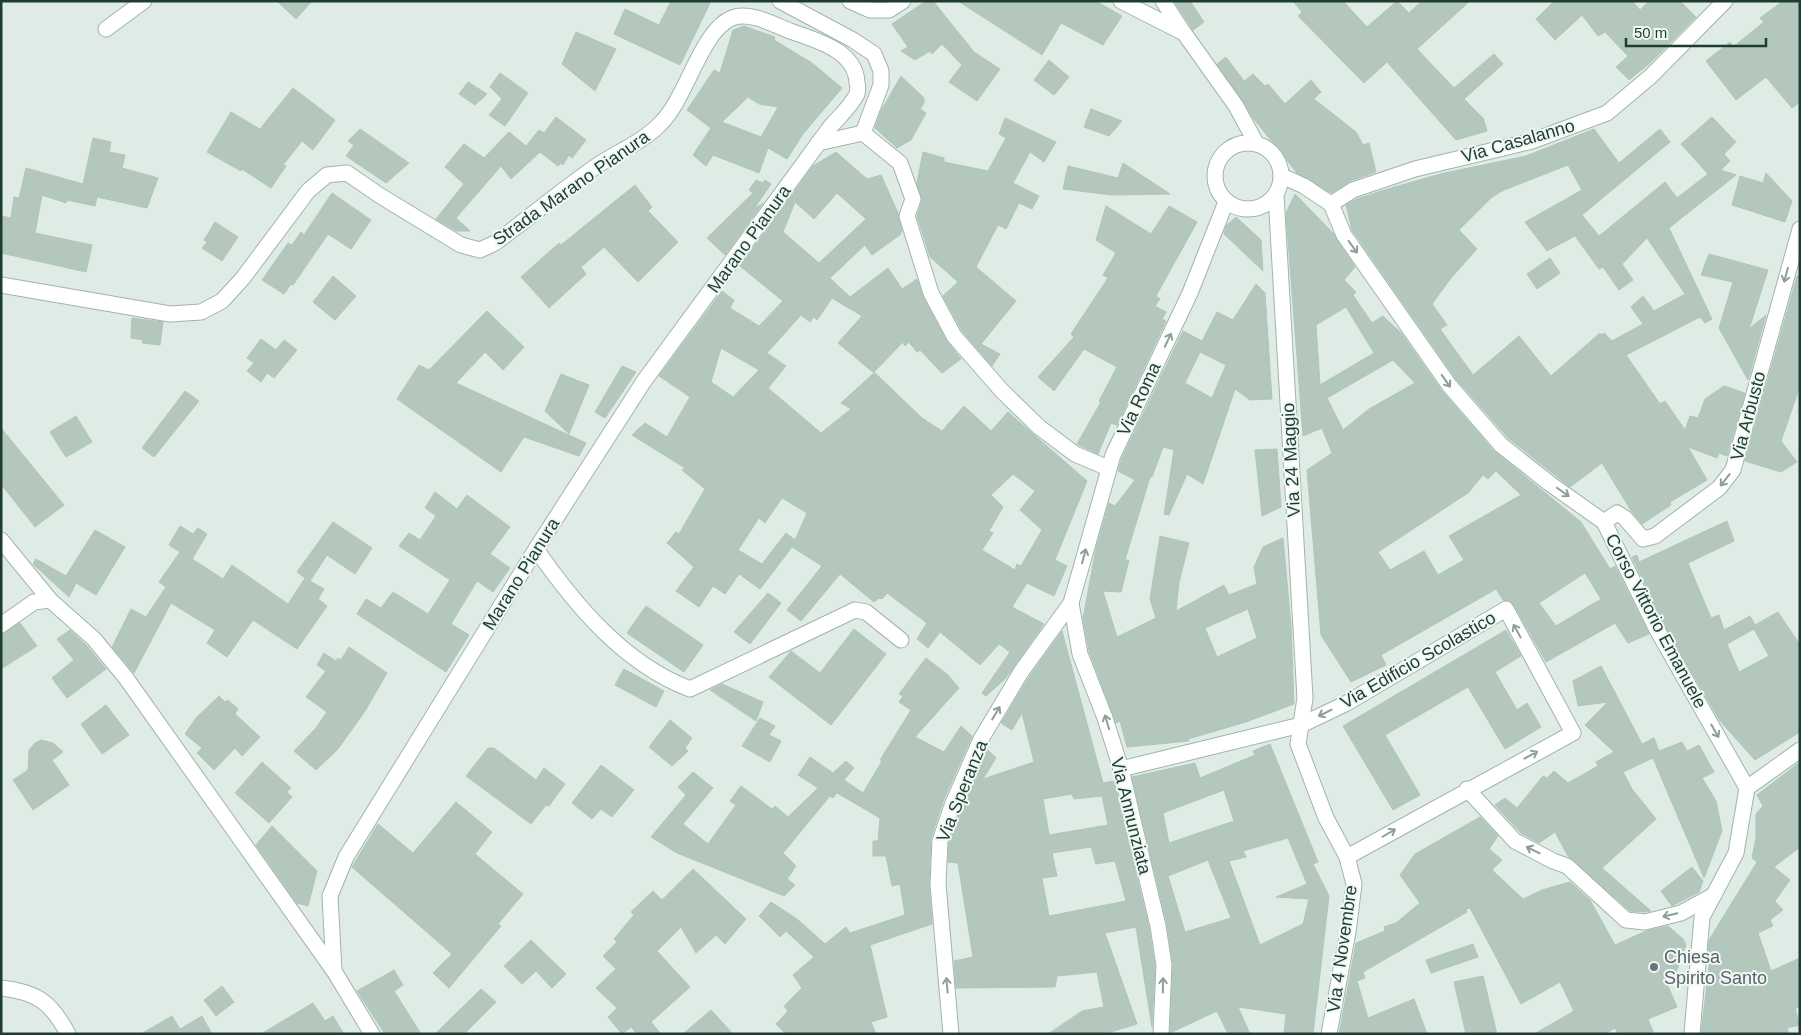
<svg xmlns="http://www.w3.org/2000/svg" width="1801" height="1035" viewBox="0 0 1801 1035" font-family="Arial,sans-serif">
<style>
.building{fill:#b3c7bd;stroke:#b0c6bb;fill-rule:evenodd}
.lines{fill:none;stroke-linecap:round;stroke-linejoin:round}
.minor-casing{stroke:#a1b4ac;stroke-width:17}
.minor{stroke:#fff;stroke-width:15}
.oneway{stroke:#8e9e98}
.worship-dot{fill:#6b7280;stroke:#eff8f3;stroke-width:2}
.labels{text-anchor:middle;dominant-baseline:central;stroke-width:4;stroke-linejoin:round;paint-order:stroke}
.street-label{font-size:18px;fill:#1e3d32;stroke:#eff8f3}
.worship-label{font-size:18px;fill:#5b616d;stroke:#eff8f3;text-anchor:start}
</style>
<rect width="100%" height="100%" fill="#deece5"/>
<g class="building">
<path d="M277 1H312L296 19Z"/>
<path d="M671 1H711L680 65 614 34 625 9 659 25Z"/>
<path d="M926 1H933L974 52 1000 69 977 101 949 82 962 65 942 44 932 54 930 51 915 60 901 51 908 47 892 24Z"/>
<path d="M958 1H1096L1122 16 1103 45 1061 23 1042 55Z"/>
<path d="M1174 1H1190L1204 22 1193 30Z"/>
<path d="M1293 1H1343L1367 27 1397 1 1409 13 1422 1H1470L1417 49 1454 88 1494 54 1503 64 1464 99 1483 118 1487 131 1456 140 1387 62 1364 83 1298 16 1302 12Z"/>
<path d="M1554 1H1632L1640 10 1649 1H1680L1696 17 1651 62 1629 80 1616 67 1628 56 1605 32 1598 36 1582 15 1555 40 1536 19Z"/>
<path d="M1783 1H1800V102L1792 108 1766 77 1736 100 1706 61 1730 42 1733 47 1764 22 1760 18Z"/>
<path d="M744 26 775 37 774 40 812 63 842 88 803 134 787 159 768 148 759 173 713 155 706 166 693 155 711 128 687 110 714 70 720 73 733 30ZM748 97 759 104 778 107 761 137 722 122Z"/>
<path d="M576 32 616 49 595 91 562 64Z"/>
<path d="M1226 57 1244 81 1253 74 1265 86 1268 84 1285 104 1311 80 1321 92 1314 99 1356 132 1363 145 1369 143 1376 172 1350 181 1331 193 1297 173 1253 118 1217 64Z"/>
<path d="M1049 60 1069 77 1054 95 1034 80Z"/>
<path d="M500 73 528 93 505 126 489 115 502 99 490 87Z"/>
<path d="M901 76 924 98V103L920 109 926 113 911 140 897 148 875 128 881 111Z"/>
<path d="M468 82 487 94 475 105 459 94Z"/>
<path d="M293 88 335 120 313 150 302 141 283 165 286 166 271 188 242 169 241 171 207 152 231 112 260 129Z"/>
<path d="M1091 109 1122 121 1109 136 1084 127Z"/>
<path d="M556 117 586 140 572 158 569 155 563 165 561 163 558 166 540 152 511 179 501 166 456 218 470 231H456L436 219 464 184 445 167 464 144 484 158 509 132 526 146 539 130 544 133Z"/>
<path d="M1712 117 1736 142 1724 154 1730 161 1721 170 1736 175 1669 228 1712 319 1705 323 1700 317 1626 355 1660 404 1665 401 1685 430 1690 416 1698 418 1705 399 1724 386 1745 393 1727 456 1719 453 1717 458 1688 447 1707 480 1670 502 1671 505 1642 524 1632 512 1602 463 1570 487 1508 438 1456 379 1352 230 1346 205 1357 199 1381 191 1440 174 1526 156 1594 129 1619 163 1660 129 1670 142 1582 215 1599 236 1665 182 1677 198 1708 174 1681 144ZM1568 165 1582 190 1525 222 1547 251 1575 236 1599 269 1603 267 1619 290 1633 280 1622 264 1647 238 1685 294 1654 311 1643 296 1631 307 1643 324 1612 341 1604 333 1601 335 1600 333 1551 376 1519 336 1473 375 1440 329 1447 325 1432 304 1451 278 1477 249 1459 230 1492 197 1504 190Z"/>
<path d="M1005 118 1056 142 1044 162 1030 152 1013 183 1039 196 1032 209 1019 203 1006 229 998 225 976 267 1016 301 981 344 1000 354 992 366 962 331 943 296 958 282 930 257 917 216 922 201 917 183 923 152 944 158V162L988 171 1006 138 999 134Z"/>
<path d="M360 129 409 163 386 183 346 156 354 145 348 141Z"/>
<path d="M93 138 111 142 109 152 125 155 122 168 158 178 147 208 97 197 95 206 67 200 66 203 42 195 35 233 92 245 86 272 1 253V216L11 218 14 197 19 198 26 168 83 184Z"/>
<path d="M836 152 867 179 881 175 898 213 902 232 900 230 901 234 872 255 865 245 830 278 850 297 888 268 902 289 917 279 923 297 946 340 961 359 942 373 920 350 917 352 909 342 905 346 903 342 874 372 922 418 942 431 964 406 991 431 1008 412 1087 481 1055 560 1067 566 1054 596 1027 583 1012 607 1044 624 1006 678 986 696 982 693 1010 652 999 644 980 665 940 632 928 648 917 639 927 623 887 593 882 599 879 598 874 602 840 574 801 621 787 610 822 566 792 547 760 589 739 574 725 594 713 586 699 607 676 591 694 567 667 543 676 532 679 534 705 489 682 470 685 468 632 435 645 423 667 437 690 397 659 376 722 291 734 300 730 308 759 326 783 301 740 266 813 166ZM837 193 866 219 819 263 783 232 795 202 814 219ZM832 298 862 316 838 343 874 373 841 403 851 409 821 433 768 388 786 366 767 353 801 315 810 322 814 317 817 320ZM721 348 759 370 733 397 711 382ZM1013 474 1035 491 1020 510 1042 530 1021 566 1017 564 1015 570 982 550 993 533 989 531 1003 507 991 495ZM782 498 807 513 795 540 786 533 762 564 738 550 759 518 765 523Z"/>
<path d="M1123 163 1170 194 1112 195 1063 189 1068 166 1118 178Z"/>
<path d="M1766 173 1792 201 1785 222 1732 205 1740 176 1763 183Z"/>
<path d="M756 180 763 183 765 180 771 184 754 209 763 203 725 255 707 238 753 193 749 190Z"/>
<path d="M635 185 652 207 648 211 678 242 638 282 604 247 581 267 586 274 549 308 521 277 559 243 561 245Z"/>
<path d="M332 193 371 220 351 249 328 234 293 285 291 284 284 294 262 280 288 243 292 245 301 232 304 235Z"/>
<path d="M1295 194 1333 233 1355 267 1344 280 1356 292 1353 295 1372 323 1383 316 1401 333 1442 391 1494 451 1581 522 1610 569 1615 566 1649 634 1628 643 1615 623 1546 662 1514 605 1510 601 1503 600 1496 589 1381 655 1386 665 1351 682 1321 635 1307 470 1332 453 1322 428 1303 436 1286 213ZM1346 307 1374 353 1320 385 1316 325ZM1393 360 1415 383 1369 409 1343 430 1327 398ZM1496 471 1521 495 1449 536 1464 560 1438 575 1424 551 1390 570 1378 552 1468 493 1483 475 1488 479ZM1585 573 1601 599 1556 626 1539 603Z"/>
<path d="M1106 206 1151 234 1169 206 1197 222 1156 296 1160 299 1155 306 1166 312 1162 319 1166 321 1117 425 1111 423 1098 454 1077 444 1101 402 1099 401 1117 367 1084 349 1054 391 1038 377 1074 337 1071 334 1108 278 1103 275 1116 253 1096 240Z"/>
<path d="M1236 217 1261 240 1263 271 1224 234 1226 226Z"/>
<path d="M215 222 238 237 222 261 202 248 207 242 204 240Z"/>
<path d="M1709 254 1768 270 1749 329 1766 315 1748 380 1719 328 1733 282 1701 275Z"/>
<path d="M1550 258 1560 273 1537 289 1527 274Z"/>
<path d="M333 276 356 296 335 320 313 302Z"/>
<path d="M1797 276H1800V386L1781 441 1797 462 1781 472 1745 461Z"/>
<path d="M1256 284 1265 293 1272 399 1250 400 1235 389 1203 484 1187 474 1169 515 1164 514 1174 450 1163 447 1152 477H1150L1125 560H1129L1121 592 1103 591 1117 637 1156 618 1150 599 1160 536 1189 543 1179 582 1176 611 1224 585 1229 595 1257 584 1254 567 1263 547 1283 538 1291 626 1294 704 1246 722 1188 739 1189 741 1127 747 1120 721 1116 723 1089 651 1083 618 1096 549 1109 503 1115 506 1135 480 1118 471 1122 458 1183 331 1202 341 1217 312 1233 320ZM1200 352 1226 365 1212 398 1185 383ZM1248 609 1257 638 1217 657 1205 628Z"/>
<path d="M487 311 524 347 503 370 485 352 456 383 586 443 579 456 524 437 501 472 397 399 419 365 429 370Z"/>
<path d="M132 318 163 322 160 345 142 343 143 340 131 338Z"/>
<path d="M261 339 276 350 284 340 297 350 274 378 267 373 261 382 247 371 254 363 247 358Z"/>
<path d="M622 366 636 372 605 418 595 412Z"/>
<path d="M561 374 589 385 569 434 545 411Z"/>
<path d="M185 391 199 401 154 457 142 448Z"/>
<path d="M76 416 92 442 66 457 50 432Z"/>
<path d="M1 428 64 505 35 527 1 484Z"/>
<path d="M1277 449 1281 507 1262 516 1255 450Z"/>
<path d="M435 492 457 509 467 495 510 527 490 554 510 568 493 592 477 581 451 624 469 635 446 672 357 614 366 599 381 608 393 592 428 614 450 580 399 546 409 533 420 540 436 516 425 508Z"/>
<path d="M1727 521 1734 541 1688 563 1711 618 1719 615 1724 630 1750 616 1755 625 1778 612 1800 645V732L1755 760 1720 721 1664 624 1632 557 1637 555 1639 562ZM1754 629 1769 656 1739 672 1727 644Z"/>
<path d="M333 522 372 548 355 574 327 555 310 581 324 589 318 599 327 606 297 649 253 620 227 657 207 643 215 630 171 603 134 673 112 647 131 609 146 617 166 587 159 582 180 552 169 545 180 526 193 534 198 528 207 534 192 559 223 579 232 565 288 604 305 578 297 572Z"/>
<path d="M95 530 125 547 96 595 76 583 69 597 33 564 36 559 66 576Z"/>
<path d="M768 593 781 603 750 644 734 632Z"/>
<path d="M646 606 703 645 684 672 627 633Z"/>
<path d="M20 623 37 646 1 669V635Z"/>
<path d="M854 629 886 654 831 725 769 677 791 651 820 673Z"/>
<path d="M70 630 87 646 106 669 67 698 52 678 74 660 57 639Z"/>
<path d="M1506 630 1521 656 1495 672 1517 710 1527 703 1541 727 1505 749 1468 687 1385 735 1420 795 1393 810 1343 726Z"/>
<path d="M1062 631 1103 783 1114 781 1149 928 1155 966 1152 1027 1136 927 1105 933 1137 1024 1104 1034H1048L1082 1011 1104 1007 1097 972 1057 976 1055 987 956 988 954 961 973 957 958 863 948 862 949 843 962 806 987 749 996 758 983 779 1034 762 1022 713 1012 730 1001 723 1029 677ZM1072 794 1074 799 1102 796 1108 825 1049 835 1043 799ZM1091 847 1096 864 1115 861 1126 901 1049 916 1042 878 1057 876 1052 853Z"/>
<path d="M349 647 387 673 365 711 338 749 316 770 294 751 316 728 327 712 306 697 326 671 317 665 324 653 336 661 338 658 341 660Z"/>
<path d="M926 658 948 675 959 688 915 737 944 752 961 726 972 736 944 799 931 838 929 884 932 924 870 945 887 1017 871 1022 876 1034H786L776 1024 788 1011 784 1006 802 988 793 975 814 957 786 931 780 937 759 916 771 902 797 919 825 944 846 927 850 933 905 915 900 884 892 886 886 856H873V841H878L880 818 837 793 833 798 830 796 783 853 796 866 787 879 795 885 784 896 677 853 651 837 686 795 678 787 693 772 713 788 683 824 708 844 736 805 730 801 741 786 772 809 775 806 788 817 818 788 798 775 810 757 833 773 846 761 854 768 844 780 863 793 882 761 880 760 911 710 899 702 903 696 899 694Z"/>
<path d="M1601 666 1642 744 1654 738 1659 751 1682 742 1687 751 1699 745 1714 772 1702 778 1716 801 1722 831 1704 878 1653 758 1623 772 1632 789 1656 819 1602 868 1651 911 1644 912 1630 911 1568 856 1555 832 1539 843 1521 833 1495 805 1505 798 1517 808 1543 776 1547 778 1554 771 1568 783 1598 766 1596 762 1614 752 1585 725 1608 702 1578 706 1573 681Z"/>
<path d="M624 669 664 691 656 707 615 685Z"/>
<path d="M722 684 763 702 756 721 710 690Z"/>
<path d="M219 696 225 702 228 700 238 709 235 714 260 737 242 756 235 748 214 770 197 753 202 748 185 734 196 718Z"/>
<path d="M106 705 129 735 102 754 81 724Z"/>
<path d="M760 718 775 726 769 735 781 741 770 762 742 746Z"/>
<path d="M670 720 692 738 685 748 688 751 672 766 649 747Z"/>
<path d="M41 740 53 743 63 752 52 760 69 785 33 810 13 780 28 770 29 750 35 743Z"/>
<path d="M1270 744 1318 862 1313 864 1329 896 1313 1034H1284L1286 1014 1238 1007 1250 1034H1228L1217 1011 1170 1033 1173 964 1167 924 1132 777 1195 763 1200 778 1255 755 1253 751ZM1224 790 1234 821 1169 843 1163 813ZM1288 838 1307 884 1276 897 1309 899 1303 924 1260 945 1229 861 1246 857 1243 851ZM1208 860 1231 918 1185 932 1168 876Z"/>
<path d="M488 748H494L536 780 544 768 565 784 549 806 546 805 531 824 466 776Z"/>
<path d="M262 762 291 788 287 792 292 797 269 823 235 793Z"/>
<path d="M1800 762V847L1774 867 1790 880 1775 901 1783 910 1770 920 1773 926 1758 933 1771 971 1800 958V1006L1795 1009 1800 1025 1787 1028 1789 1034H1701L1710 959 1708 958 1709 940 1757 862 1752 858 1756 838V814L1763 806 1757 795Z"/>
<path d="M601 765 634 790 612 817 601 809 592 819 572 803Z"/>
<path d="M456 802 492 832 475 854 523 894 498 924 501 926 449 988 433 973 452 954 352 867 378 824 413 853Z"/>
<path d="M1480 817 1498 836 1489 849 1502 860 1492 870 1523 899 1542 890 1570 882 1590 900 1615 945 1646 931 1668 926 1683 939 1686 945 1675 975 1665 979 1677 1007 1648 1019 1654 1034H1618L1615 1028 1605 1034H1534L1574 1011 1560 982 1521 1004 1470 908 1466 909 1467 912 1363 972 1365 978 1357 981 1368 1018 1414 999 1427 1034H1339L1356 943 1385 931 1384 927 1396 923 1420 903 1400 875 1415 854Z"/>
<path d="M272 826 317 871 308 906 297 903 256 845Z"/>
<path d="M1692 867 1703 881 1699 892 1672 906 1661 891Z"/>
<path d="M693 869 746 919 725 944 716 935 696 953 681 927 657 951 690 987 651 1022 661 1034H637L631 1027 622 1034 608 1017 617 1008 596 988 616 969 603 956 617 942 614 939 634 915 631 912 653 891 662 900Z"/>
<path d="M531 940 566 974 552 988 536 971 522 984 504 966Z"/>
<path d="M1473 944 1478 957 1431 973 1426 960Z"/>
<path d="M394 970 403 985 394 991 421 1034H385L357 991Z"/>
<path d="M1483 976 1497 1034H1466L1454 982Z"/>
<path d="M222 986 234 1002 216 1016 204 1000Z"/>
<path d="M481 989 496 1002 464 1034H435Z"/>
<path d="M313 1003 325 1021 333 1016 344 1034H261Z"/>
<path d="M711 1010 733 1034H683Z"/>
<path d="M172 1016 180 1029 202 1016 212 1034H141Z"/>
</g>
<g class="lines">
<g class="minor-casing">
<g id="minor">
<path d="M780 1 853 40 874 54 881 71V85L863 133"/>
<path d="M850 1 870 10H889L903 1"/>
<path d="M1121 1 1184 33 1236 106 1256 143"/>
<path d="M1163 1 1183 32"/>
<path d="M106 29 144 1"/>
<circle cx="1248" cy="176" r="33"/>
<path d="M818 143 863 133 900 163 913 199 907 216 931 293 954 336 1002 391 1039 427 1075 454 1108 468"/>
<path d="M1282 176 1304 186 1331 204 1353 190 1415 169 1532 141 1607 113 1651 76 1725 1"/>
<path d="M1276 195 1305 698 1298 744 1326 818 1347 857 1354 884 1348 932 1329 1034"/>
<path d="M1331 204 1344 235 1449 385 1501 445 1549 483 1604 522 1656 628 1747 788 1736 853 1702 917 1692 1034"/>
<path d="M1 285 170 314 201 312 222 301 243 278 308 191 327 175 347 173 379 195 461 245 480 250 495 243C530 217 563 189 598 165 619 151 643 142 661 123 686 99 702 29 732 18 750 11 774 25 790 31 815 40 856 50 857 83 858 86 858 90 857 94 851 106 840 116 831 126L644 381 536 549 346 857 330 896 334 971 372 1034"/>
<path d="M1604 522 1617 513 1625 518 1643 539 1655 536 1719 488 1733 470 1800 229"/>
<path d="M1 540 50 600 94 639 126 678 334 971"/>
<path d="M536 549C575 605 624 664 690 689L855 610 866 612 901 640"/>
<path d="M1071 603 1080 654 1105 718 1121 769 1158 926 1164 965 1161 1034"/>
<path d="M1 625 34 602 50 600"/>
<path d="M1121 769 1301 725 1347 703 1506 609 1573 733 1347 857"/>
<path d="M1747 788 1800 750"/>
<path d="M1467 789 1515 841 1553 861 1567 866 1626 920 1645 922 1681 913 1714 895"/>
<path d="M1 988C37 992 51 1002 68 1034"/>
<path d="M951 1034 938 884 940 841 953 803 981 739 1021 672 1071 603 1113 455 1190 293 1226 202"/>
</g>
</g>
<use href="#minor" class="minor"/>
</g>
<defs><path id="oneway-shaft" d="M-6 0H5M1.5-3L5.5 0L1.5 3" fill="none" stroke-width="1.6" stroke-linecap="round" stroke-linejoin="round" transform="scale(1.25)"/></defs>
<g class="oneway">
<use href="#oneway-shaft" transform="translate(1353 247) rotate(54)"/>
<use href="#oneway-shaft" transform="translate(1786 275) rotate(105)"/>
<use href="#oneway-shaft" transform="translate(1168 340) rotate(-65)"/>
<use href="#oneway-shaft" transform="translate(1446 381) rotate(55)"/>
<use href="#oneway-shaft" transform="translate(1725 480) rotate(128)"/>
<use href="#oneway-shaft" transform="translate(1563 492) rotate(35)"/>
<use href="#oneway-shaft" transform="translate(1084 556) rotate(-75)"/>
<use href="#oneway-shaft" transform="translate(1517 631) rotate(-119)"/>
<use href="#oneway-shaft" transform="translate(996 713) rotate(-59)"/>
<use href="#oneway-shaft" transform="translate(1325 713) rotate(154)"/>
<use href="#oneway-shaft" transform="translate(1107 722) rotate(-107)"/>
<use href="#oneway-shaft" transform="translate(1715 731) rotate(60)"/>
<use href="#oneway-shaft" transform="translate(1531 755) rotate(-28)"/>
<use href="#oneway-shaft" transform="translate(1389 833) rotate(-30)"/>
<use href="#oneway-shaft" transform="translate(1533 850) rotate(-154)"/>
<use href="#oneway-shaft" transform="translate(1670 915) rotate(166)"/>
<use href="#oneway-shaft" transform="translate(947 985) rotate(-95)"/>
<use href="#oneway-shaft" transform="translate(1163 985) rotate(-89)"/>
</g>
<circle class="worship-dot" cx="1654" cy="967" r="5"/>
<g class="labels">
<g class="street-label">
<text transform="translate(1518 141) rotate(-16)">Via Casalanno</text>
<text transform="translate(571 188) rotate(-35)">Strada Marano Pianura</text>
<text transform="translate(749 239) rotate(-54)">Marano Pianura</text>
<text transform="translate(1139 399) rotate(-65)">Via Roma</text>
<text transform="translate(1748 416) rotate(-75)">Via Arbusto</text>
<text transform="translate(1291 460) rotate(-93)">Via 24 Maggio</text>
<text transform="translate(521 574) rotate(-58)">Marano Pianura</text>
<text transform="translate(1656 621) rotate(62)">Corso Vittorio Emanuele</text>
<text transform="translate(1418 660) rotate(-30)">Via Edificio Scolastico</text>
<text transform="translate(962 791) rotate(-68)">Via Speranza</text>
<text transform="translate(1131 816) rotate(76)">Via Annunziata</text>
<text transform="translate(1342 949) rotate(-82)">Via 4 Novembre</text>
</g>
<g class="worship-label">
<text x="1664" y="957">Chiesa<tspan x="1664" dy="21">Spirito Santo</tspan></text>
</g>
</g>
<rect width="1801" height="1035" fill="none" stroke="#1e3d32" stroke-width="5"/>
<path d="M1626 38v8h140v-8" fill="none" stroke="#1e3d32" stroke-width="2.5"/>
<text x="1634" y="38" font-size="15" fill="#1e3d32" stroke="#eff8f3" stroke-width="4" paint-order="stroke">50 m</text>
</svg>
